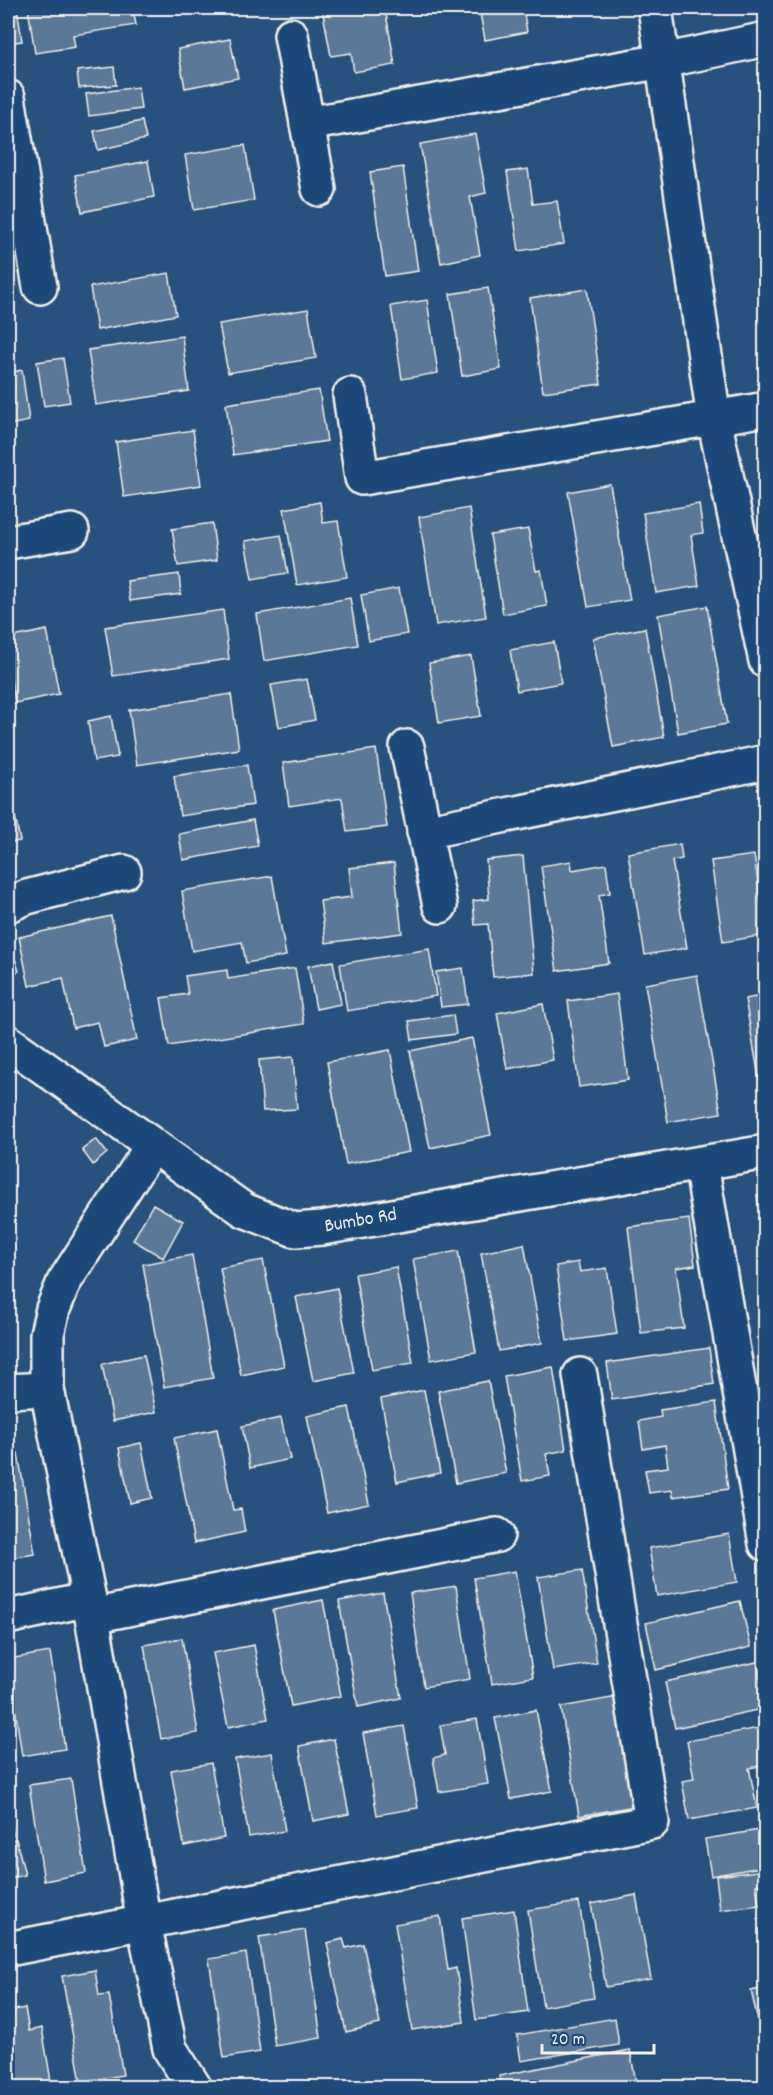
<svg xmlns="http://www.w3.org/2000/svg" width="773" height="2095" viewBox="0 0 773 2095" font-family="Dekko,sans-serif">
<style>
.building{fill:#5b7899;stroke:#f4f1e8;stroke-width:1.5}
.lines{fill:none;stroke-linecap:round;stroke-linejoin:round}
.street-casing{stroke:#f4f1e8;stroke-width:38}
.street{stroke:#1f4a7a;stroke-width:33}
.labels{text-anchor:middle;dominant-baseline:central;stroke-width:4.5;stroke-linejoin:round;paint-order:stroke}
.street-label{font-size:20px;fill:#f4f1e8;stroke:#1f4a7a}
</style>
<rect width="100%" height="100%" fill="#28517e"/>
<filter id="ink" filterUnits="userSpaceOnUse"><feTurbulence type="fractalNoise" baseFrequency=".0167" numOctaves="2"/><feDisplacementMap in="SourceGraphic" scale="12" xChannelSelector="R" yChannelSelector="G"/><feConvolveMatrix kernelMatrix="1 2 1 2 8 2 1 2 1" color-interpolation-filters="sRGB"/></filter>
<g filter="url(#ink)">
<g class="building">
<path d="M8 8H17L22 41 8 43Z"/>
<path d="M28 8H133L136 25 73 35 75 47 35 53Z"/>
<path d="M165 8H198L166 13Z"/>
<path d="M322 8H385L395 65 354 72 351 53 331 56Z"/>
<path d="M479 8H523L527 32 485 40Z"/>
<path d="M230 39 238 78 185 88 178 49Z"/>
<path d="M114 67 116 85 79 88 77 71Z"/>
<path d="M138 87 141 109 89 116 86 94Z"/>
<path d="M142 121 146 139 98 150 94 131Z"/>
<path d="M475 134 486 193 470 197 480 255 441 263 420 144Z"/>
<path d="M245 145 254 200 194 210 185 155Z"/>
<path d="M148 161 154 197 82 212 75 175Z"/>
<path d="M403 167 418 271 385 276 370 172Z"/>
<path d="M528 169 533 204 557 201 564 244 519 251 507 172Z"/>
<path d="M8 248 15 289 8 290Z"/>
<path d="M169 273 176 315 97 330 90 287Z"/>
<path d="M488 288 501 369 462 376 450 294Z"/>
<path d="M587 289 601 384 543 392 530 298Z"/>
<path d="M427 300 438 373 402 379 391 306Z"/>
<path d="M308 309 316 358 228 373 219 324Z"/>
<path d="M8 320 12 346 8 347Z"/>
<path d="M182 336 189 391 96 405 88 350Z"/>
<path d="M63 358 70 402 44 406 37 362Z"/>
<path d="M22 370 29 421 9 425 11 443H8V373Z"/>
<path d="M319 390 327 441 233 455 226 404Z"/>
<path d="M193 430 201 485 124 497 116 442Z"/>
<path d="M610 484 630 600 588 607 568 492Z"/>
<path d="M320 502 323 523 338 521 347 577 297 585 284 509Z"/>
<path d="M699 504 703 533 691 535 699 586 656 593 643 513Z"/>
<path d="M469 508 486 617 436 625 419 517Z"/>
<path d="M212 523 217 560 178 566 172 529Z"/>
<path d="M528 529 536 571 541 570 547 606 503 614 490 535Z"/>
<path d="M281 535 288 573 252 579 245 541Z"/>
<path d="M179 574 181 594 130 601 127 581Z"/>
<path d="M399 588 407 634 369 641 361 595Z"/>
<path d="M350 598 358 645 264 661 257 614Z"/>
<path d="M707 606 727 724 678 733 658 615Z"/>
<path d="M223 610 229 659 113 676 105 627Z"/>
<path d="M645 628 664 737 613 747 593 638Z"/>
<path d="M47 630 59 694 15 703 8 663V638Z"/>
<path d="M554 642 561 683 517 691 510 650Z"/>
<path d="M471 656 481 716 439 723 429 663Z"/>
<path d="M307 679 315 720 279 727 271 685Z"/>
<path d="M231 694 239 749 137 765 129 710Z"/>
<path d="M111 716 118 757 94 761 88 721Z"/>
<path d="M376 749 387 827 347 832 342 798 289 806 283 763Z"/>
<path d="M247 765 253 805 180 816 174 776Z"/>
<path d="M13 806 20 841 8 843V807Z"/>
<path d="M253 820 258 846 183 860 179 834Z"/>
<path d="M680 844 682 859 672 861 687 948 645 955 628 853Z"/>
<path d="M754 855 766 935 723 942 711 861Z"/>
<path d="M523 856 534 973 493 977 488 924 475 925 473 901 489 899 486 860Z"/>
<path d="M571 861 572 870 606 864 610 893 599 895 609 963 557 971 541 866Z"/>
<path d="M394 863 402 933 326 943 320 901 352 897 349 868Z"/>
<path d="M272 876 286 956 246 963 242 942 192 951 182 891Z"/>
<path d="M111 916 137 1040 104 1047 98 1022 73 1028 63 978 29 986 19 937Z"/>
<path d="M9 941 19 971 8 975V942Z"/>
<path d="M429 949 436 996 347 1011 340 964Z"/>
<path d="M333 961 341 1004 316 1009 308 966Z"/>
<path d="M295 968 304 1024 169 1046 161 998 188 994 185 976 227 970 228 979Z"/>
<path d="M463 968 468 1004 441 1007 436 972Z"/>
<path d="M697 975 721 1113 668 1122 645 984Z"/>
<path d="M617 994 628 1080 579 1087 568 1001Z"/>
<path d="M766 995V1082L760 1083 745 999Z"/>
<path d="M543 1004 553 1060 507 1069 497 1013Z"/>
<path d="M453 1015 456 1034 412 1040 409 1021Z"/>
<path d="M472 1038 491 1135 430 1148 410 1051Z"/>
<path d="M390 1050 409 1152 346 1164 327 1062Z"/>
<path d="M293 1057 297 1109 263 1111 259 1060Z"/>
<path d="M96 1139 107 1153 93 1165 82 1150Z"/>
<path d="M766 1194V1230H761L757 1195Z"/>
<path d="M153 1204 183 1221 163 1258 133 1240Z"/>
<path d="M689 1219 695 1265 676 1268 684 1328 641 1333 628 1227Z"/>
<path d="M524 1244 542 1343 499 1351 481 1253Z"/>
<path d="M458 1251 476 1352 431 1360 413 1259Z"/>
<path d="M192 1255 213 1378 164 1387 143 1264Z"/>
<path d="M263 1260 284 1366 241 1375 220 1268Z"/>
<path d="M578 1262 580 1272 607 1268 617 1334 567 1341 556 1266Z"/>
<path d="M396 1267 413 1363 372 1370 355 1274Z"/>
<path d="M337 1288 354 1373 313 1381 296 1297Z"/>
<path d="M709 1348 714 1384 612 1400 607 1363Z"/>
<path d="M144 1355 156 1412 113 1421 102 1364Z"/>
<path d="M553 1367 566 1450 546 1454 550 1476 522 1481 504 1376Z"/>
<path d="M488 1381 506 1473 456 1483 438 1391Z"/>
<path d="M424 1390 440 1473 397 1482 381 1399Z"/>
<path d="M716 1402 728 1489 673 1497 672 1490 649 1493 645 1470 668 1467 665 1445 643 1449 639 1421 661 1417 660 1410Z"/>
<path d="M349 1407 369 1504 327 1513 307 1416Z"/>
<path d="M281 1418 290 1459 250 1468 242 1426Z"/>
<path d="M217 1429 233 1510 241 1509 245 1532 194 1543 174 1438Z"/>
<path d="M141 1443 152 1498 130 1503 119 1448Z"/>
<path d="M18 1453 35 1554 8 1558V1455Z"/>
<path d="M729 1534 737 1582 657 1596 649 1548Z"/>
<path d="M582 1570 597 1663 553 1670 538 1577Z"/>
<path d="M515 1571 533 1677 492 1684 474 1578Z"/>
<path d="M456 1586 470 1679 424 1687 410 1593Z"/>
<path d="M383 1593 401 1698 358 1707 339 1601Z"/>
<path d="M323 1600 341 1696 291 1706 273 1610Z"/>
<path d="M740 1601 751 1647 656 1670 646 1623Z"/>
<path d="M182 1638 198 1733 161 1739 144 1645Z"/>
<path d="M254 1645 268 1719 228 1727 213 1653Z"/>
<path d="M50 1652 65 1749 22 1756 8 1659Z"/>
<path d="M757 1662 766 1708 675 1728 665 1682Z"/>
<path d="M617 1697 635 1806 579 1816 561 1707Z"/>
<path d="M536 1710 552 1791 511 1799 495 1718Z"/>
<path d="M477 1719 488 1784 439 1792 433 1758 445 1755 440 1725Z"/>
<path d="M404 1726 418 1808 377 1815 363 1733Z"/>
<path d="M759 1728 765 1765 749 1768 757 1808 689 1820 682 1781 694 1779 687 1741Z"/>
<path d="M334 1739 349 1814 313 1821 299 1746Z"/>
<path d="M272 1753 285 1831 249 1837 235 1759Z"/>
<path d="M211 1763 224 1838 184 1846 171 1770Z"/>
<path d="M71 1779 86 1873 44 1881 29 1785Z"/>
<path d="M8 1801 13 1835 8 1836Z"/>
<path d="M766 1829V1866L711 1876 705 1839Z"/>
<path d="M16 1839 25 1875 8 1879V1841Z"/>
<path d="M766 1870V1884L756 1885 759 1905 720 1910 716 1876Z"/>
<path d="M636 1895 651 1979 606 1987 591 1904Z"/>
<path d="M579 1902 594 1998 543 2007 528 1910Z"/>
<path d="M514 1910 528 2012 476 2020 462 1918Z"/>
<path d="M440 1916 448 1970 456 1968 464 2022 412 2030 395 1924Z"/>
<path d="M766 1927V1948H764L759 1929Z"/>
<path d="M305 1930 321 2038 275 2046 259 1937Z"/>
<path d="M343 1939 346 1948 363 1944 380 2024 346 2032 327 1943Z"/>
<path d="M246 1953 260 2052 224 2058 209 1959Z"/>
<path d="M95 1970 99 1996 109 1995 123 2075 81 2082 62 1976Z"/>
<path d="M764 1988 766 2018 758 2020 751 1991Z"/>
<path d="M25 2008 29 2031 42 2028 52 2087 14 2088 8 2046V2011Z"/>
<path d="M615 2018 619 2045 521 2061 517 2035Z"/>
<path d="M630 2050 637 2088H501L499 2076Z"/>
</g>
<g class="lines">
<g class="street-casing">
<g id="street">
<path d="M655 8 714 419 766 661"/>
<path d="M291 35 319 189"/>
<path d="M8 97 40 287"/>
<path d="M307 124 663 61 766 39"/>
<path d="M350 395 362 478 766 409"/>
<path d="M8 542 72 531"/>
<path d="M407 747 440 906"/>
<path d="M424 832 766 762"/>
<path d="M8 905 27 897 124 872"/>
<path id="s1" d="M8 1042 244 1210 295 1230 322 1228 766 1152"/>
<path d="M152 1146 64 1282 53 1309 47 1334V1389L89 1599 144 1923 170 2049 195 2088"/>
<path d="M701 1164 766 1544"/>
<path d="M8 1391 47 1389"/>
<path d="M92 1616 497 1535"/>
<path d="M8 1617 89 1599"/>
<path d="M8 1949 652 1822 580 1375"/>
</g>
</g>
<use href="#street" class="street"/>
</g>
</g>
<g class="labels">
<g class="street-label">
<text stroke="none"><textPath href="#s1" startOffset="411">Bumbo Rd</textPath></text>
</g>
</g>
<rect width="773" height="2095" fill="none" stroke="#1f4a7a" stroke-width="30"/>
<rect x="15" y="15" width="743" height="2065" fill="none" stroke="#f4f1e8" stroke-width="2" filter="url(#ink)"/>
<path d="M542 2044v9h112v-9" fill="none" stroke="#f4f1e8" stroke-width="3"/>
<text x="551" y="2044" font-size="18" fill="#f4f1e8" stroke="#1f4a7a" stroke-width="4.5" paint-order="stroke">20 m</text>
</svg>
